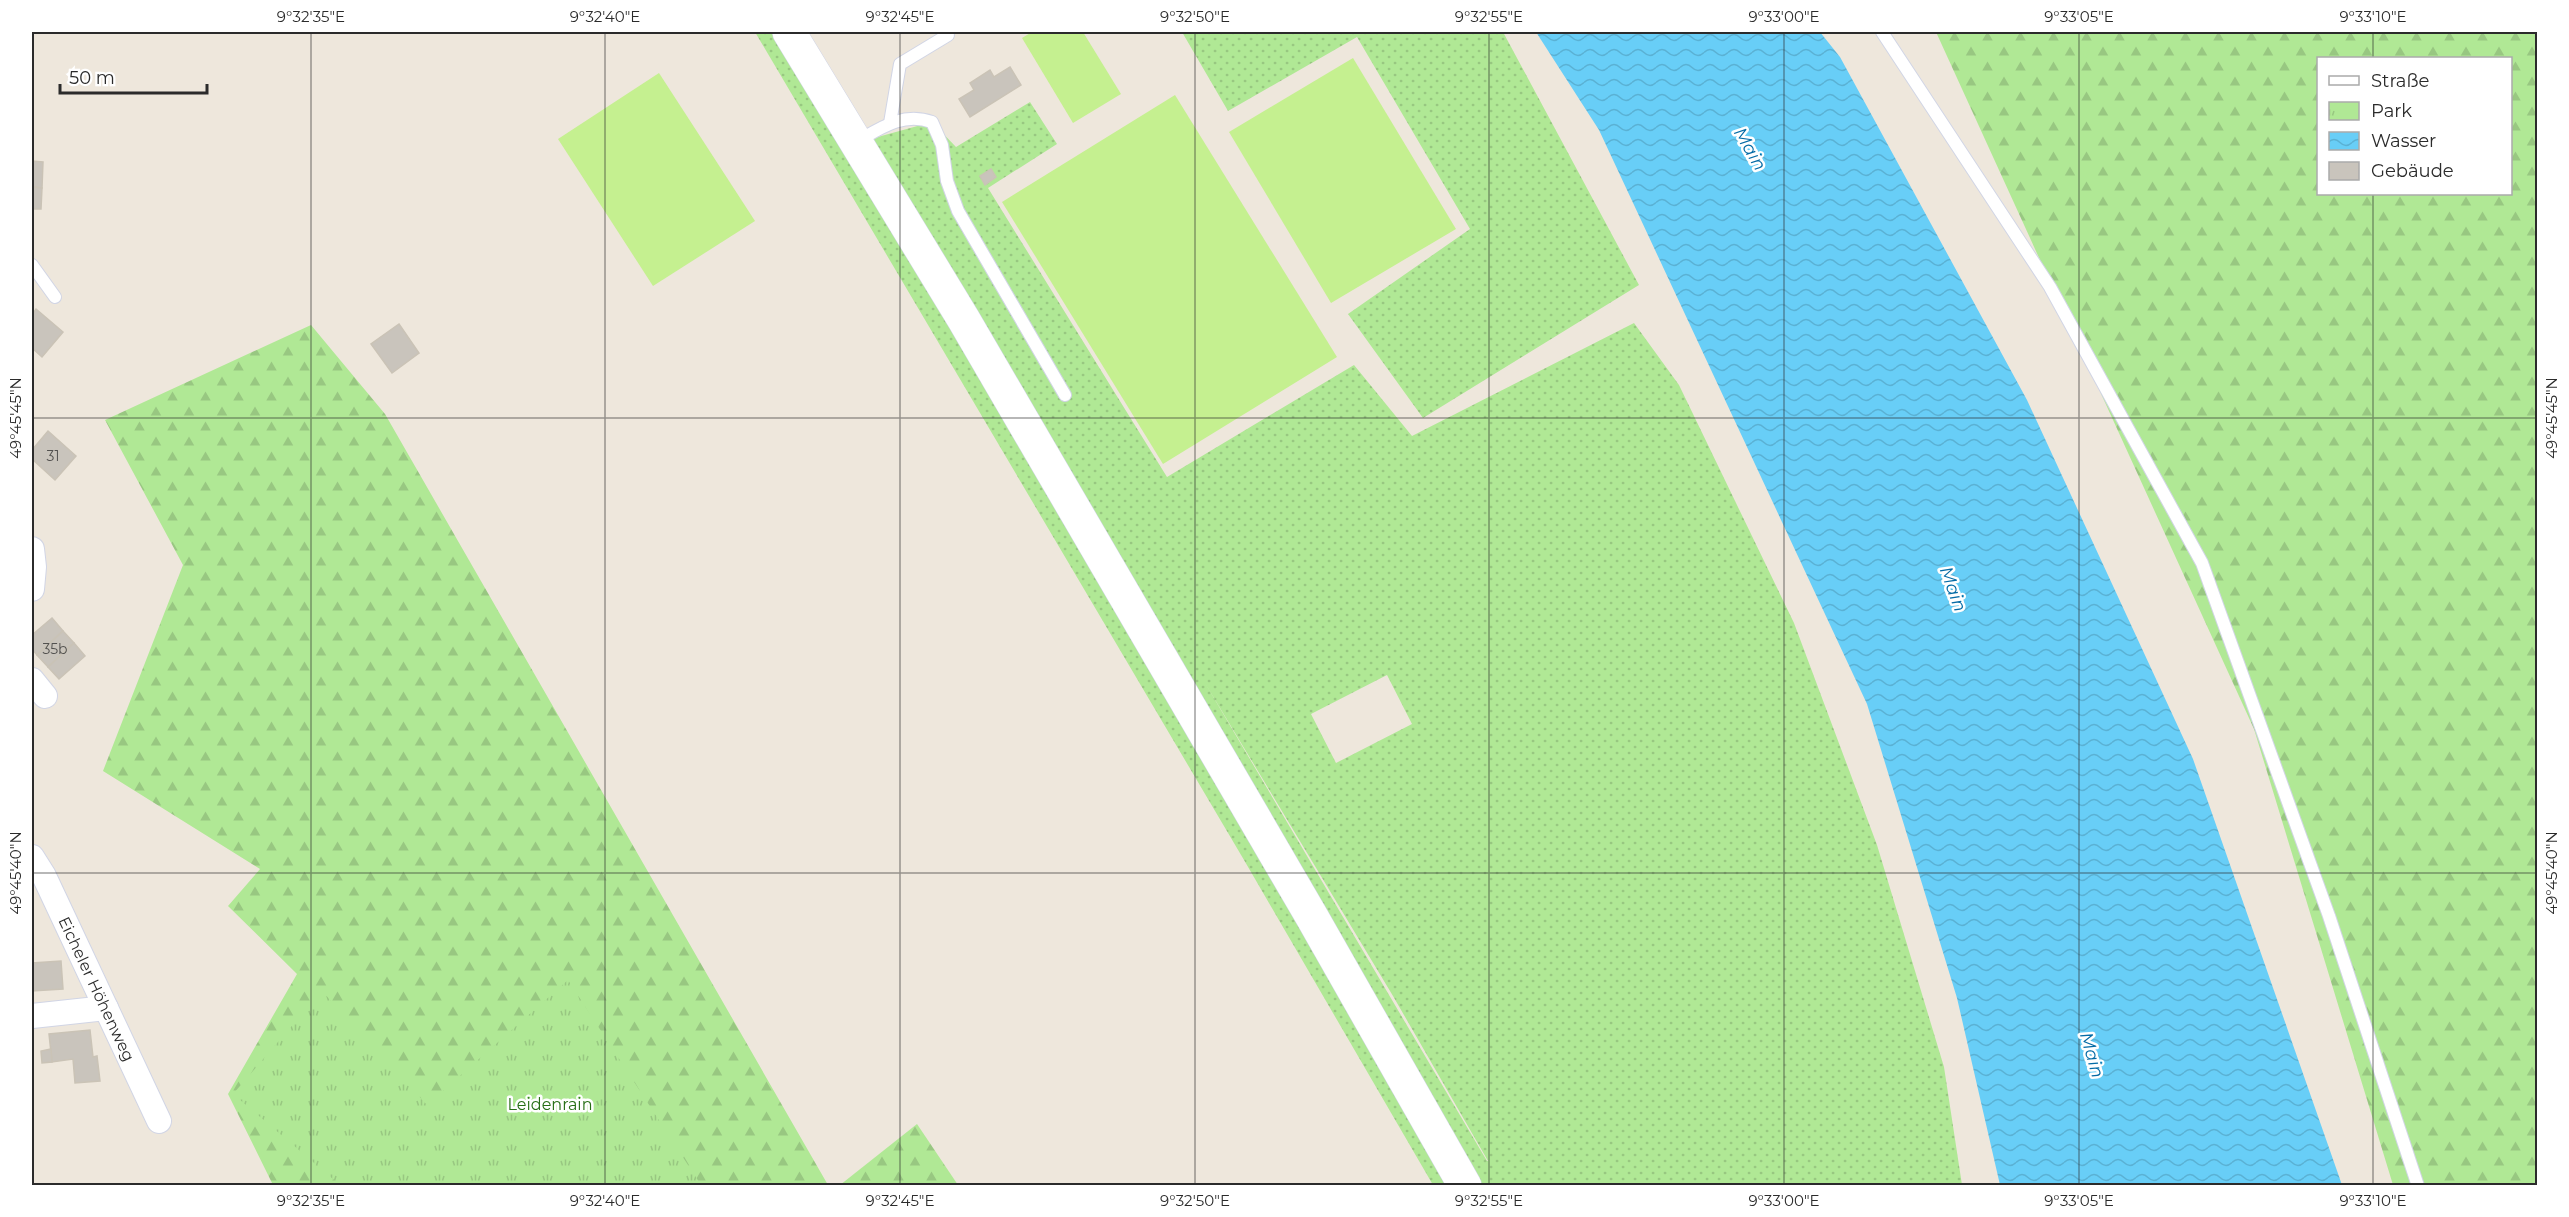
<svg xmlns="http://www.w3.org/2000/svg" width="2569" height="1217" viewBox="0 0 2569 1217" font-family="Montserrat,sans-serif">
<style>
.grass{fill:url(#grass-dots);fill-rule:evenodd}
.forest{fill:url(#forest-firs);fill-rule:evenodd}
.park{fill:url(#park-tufts)}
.pitch{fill:#c5f090}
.water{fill:url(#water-waves)}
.building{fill:#c9c4bc;stroke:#cac3b6;stroke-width:1.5}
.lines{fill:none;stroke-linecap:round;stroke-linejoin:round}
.lane-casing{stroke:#d1d5e5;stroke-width:14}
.street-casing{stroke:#d1d5e5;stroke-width:26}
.secondary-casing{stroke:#d1d5e5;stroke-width:34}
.lane{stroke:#fff;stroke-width:12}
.street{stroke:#fff;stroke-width:24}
.secondary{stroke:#fff;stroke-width:33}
.ticks{fill:none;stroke:#2b2b2b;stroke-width:1.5;stroke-opacity:0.45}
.labels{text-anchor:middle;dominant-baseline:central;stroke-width:5;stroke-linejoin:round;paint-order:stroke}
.number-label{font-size:14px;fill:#52514f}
.street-label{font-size:16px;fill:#2b2b2b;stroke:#fff}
.park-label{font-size:16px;fill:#266e15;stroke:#fff}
.water-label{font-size:18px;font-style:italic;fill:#046ba6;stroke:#fff}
.neatline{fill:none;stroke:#2b2b2b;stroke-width:2}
.ticks-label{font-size:15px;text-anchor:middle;fill:#2b2b2b}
</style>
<defs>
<pattern id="grass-dots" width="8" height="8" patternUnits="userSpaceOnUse" patternTransform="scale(1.5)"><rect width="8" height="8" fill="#b0e895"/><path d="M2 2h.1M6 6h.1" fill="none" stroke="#98c781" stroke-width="1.8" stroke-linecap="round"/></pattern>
<pattern id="forest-firs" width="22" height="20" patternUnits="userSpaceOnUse" patternTransform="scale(1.5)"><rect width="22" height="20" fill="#b0e895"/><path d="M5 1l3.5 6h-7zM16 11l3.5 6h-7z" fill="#98c781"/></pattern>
<pattern id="park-tufts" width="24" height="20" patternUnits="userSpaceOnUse" patternTransform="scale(1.5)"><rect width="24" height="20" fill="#b0e895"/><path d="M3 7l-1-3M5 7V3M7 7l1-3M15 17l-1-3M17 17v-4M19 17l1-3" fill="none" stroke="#98c781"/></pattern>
<pattern id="water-waves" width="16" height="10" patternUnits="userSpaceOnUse" patternTransform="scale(1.5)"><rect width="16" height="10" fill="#68cef7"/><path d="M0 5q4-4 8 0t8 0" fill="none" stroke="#5ab1d4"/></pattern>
</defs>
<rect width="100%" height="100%" fill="#eee7dc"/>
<g class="grass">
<path d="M755 32H789L856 143 932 122 956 147 1030 102 1057 144 988 188 1167 477 1354 365 1412 436 1634 323 1679 385 1794 623 1877 845 1944 1067 1962 1185H1433L1244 860ZM1387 675 1412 724 1336 763 1311 714ZM1205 683 1393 996 1488 1161H1487Z"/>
<path d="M1182 32H1503L1639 285 1423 418 1348 314 1470 229 1357 37 1228 111Z"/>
</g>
<g class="forest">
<path d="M1936 32H2537V1185H2393L2254 729ZM2318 58H2510V194H2318Z"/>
<path d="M311 325 385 414 828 1185H273L228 1094 297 974 228 906 260 869 103 771 183 565 105 420Z"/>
<path d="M917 1124 958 1185H840Z"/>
</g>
<path class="park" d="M568 980 701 1185H340L233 1094 322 991 427 1105Z"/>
<g class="pitch">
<path d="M1032 32H1083L1121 94 1073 123 1022 38Z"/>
<path d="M1353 58 1456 229 1331 303 1229 132Z"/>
<path d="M659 73 755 221 653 286 558 139Z"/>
<path d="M1175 95 1337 357 1163 464 1002 202Z"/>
</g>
<path class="water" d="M1536 32H1820L1840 57 2027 400 2193 759 2342 1185H2000L1957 998 1867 704 1599 130Z"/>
<g class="building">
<path d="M1010 67 1021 85 970 117 959 99 974 90 970 83 990 70 994 77Z"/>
<path d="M32 161 43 162 42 188 32 187Z"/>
<path d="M991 169 996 177 985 185 980 176Z"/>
<path d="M32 187 42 188 41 209H32Z"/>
<path d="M36 309 63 332 42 357 32 348V315Z"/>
<path d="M399 324 419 353 392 373 371 344Z"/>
<path d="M48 431 76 456 55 480 32 459V450Z"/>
<path d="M52 618 63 631 37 655 32 649V635Z"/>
<path d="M63 631 74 643 48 667 37 655Z"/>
<path d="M74 643 85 656 59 679 48 667Z"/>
<path d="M61 961 63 989 32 991V963Z"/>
<path d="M90 1030 93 1057 97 1056 100 1081 75 1083 73 1059 52 1062 49 1034Z"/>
<path d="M51 1049 52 1062 42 1063 41 1051Z"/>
</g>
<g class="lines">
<g class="lane-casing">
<g id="lane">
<path d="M1882 32 2050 287 2202 563 2329 916 2418 1186"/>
<path d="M890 123 900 64 948 35"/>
<path d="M858 141C882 127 904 112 932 122L942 145 947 181 958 211 1065 395"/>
<path d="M32 265 55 297"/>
</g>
</g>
<g class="street-casing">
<g id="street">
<path d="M32 549 34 567 32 589"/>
<path d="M32 680 45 696"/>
<path id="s1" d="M32 857 44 876 159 1121"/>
<path d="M32 1016 106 1008"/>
</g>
</g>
<g class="secondary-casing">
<path id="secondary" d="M789 32 964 320 1312 917 1465 1186"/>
</g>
<use href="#lane" class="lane"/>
<use href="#street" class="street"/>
<use href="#secondary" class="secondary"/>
</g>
<path class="ticks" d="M311 32V1186M605 32V1186M900 32V1186M1195 32V1186M1489 32V1186M1784 32V1186M2079 32V1186M2373 32V58M2373 194V1186M32 418H2538M32 873H2538"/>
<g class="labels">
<g class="number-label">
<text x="53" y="456">31</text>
<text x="55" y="649">35b</text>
</g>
<g class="street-label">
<text stroke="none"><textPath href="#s1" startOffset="147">Eicheler Höhenweg</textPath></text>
</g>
<g class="park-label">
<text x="550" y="1104">Leidenrain</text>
</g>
<g class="water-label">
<text transform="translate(1750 149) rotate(60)">Main</text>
<text transform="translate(1953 589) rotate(70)">Main</text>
<text transform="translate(2092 1055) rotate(74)">Main</text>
</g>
</g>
<rect width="2569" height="1217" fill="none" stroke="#ffffff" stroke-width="66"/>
<rect x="2317" y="57" width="195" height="138" fill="#ffffff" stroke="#aaaaaa" stroke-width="1.5"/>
<rect x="2329" y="76" width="30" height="9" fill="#ffffff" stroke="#aaaaaa" stroke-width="1.5"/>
<text x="2371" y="87" font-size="18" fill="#2b2b2b">Straße</text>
<rect x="2329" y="102" width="30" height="18" fill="url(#park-tufts)" stroke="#aaaaaa" stroke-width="1.5"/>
<text x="2371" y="117" font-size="18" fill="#2b2b2b">Park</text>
<rect x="2329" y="132" width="30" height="18" fill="url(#water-waves)" stroke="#aaaaaa" stroke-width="1.5"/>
<text x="2371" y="147" font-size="18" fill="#2b2b2b">Wasser</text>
<rect x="2329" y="162" width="30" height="18" fill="#c9c4bc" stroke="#aaaaaa" stroke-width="1.5"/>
<text x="2371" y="177" font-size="18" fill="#2b2b2b">Gebäude</text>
<path d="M60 84v9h147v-9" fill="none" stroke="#2b2b2b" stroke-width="3"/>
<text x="69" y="84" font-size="18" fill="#2b2b2b" stroke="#ffffff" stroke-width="4.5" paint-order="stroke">50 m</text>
<rect x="33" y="33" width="2503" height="1151" class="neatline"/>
<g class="ticks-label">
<text x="311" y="22">9°32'35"E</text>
<text x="605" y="22">9°32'40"E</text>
<text x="900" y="22">9°32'45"E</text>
<text x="1195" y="22">9°32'50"E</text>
<text x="1489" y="22">9°32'55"E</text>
<text x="1784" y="22">9°33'00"E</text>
<text x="2079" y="22">9°33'05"E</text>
<text x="2373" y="22">9°33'10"E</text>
<text transform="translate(16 418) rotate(-90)" y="5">49°45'45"N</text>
<text transform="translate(2552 418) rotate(-90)" y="5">49°45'45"N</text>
<text transform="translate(16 873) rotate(-90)" y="5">49°45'40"N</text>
<text transform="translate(2552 873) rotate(-90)" y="5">49°45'40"N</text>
<text x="311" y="1206">9°32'35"E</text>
<text x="605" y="1206">9°32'40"E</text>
<text x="900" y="1206">9°32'45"E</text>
<text x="1195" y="1206">9°32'50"E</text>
<text x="1489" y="1206">9°32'55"E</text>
<text x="1784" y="1206">9°33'00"E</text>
<text x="2079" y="1206">9°33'05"E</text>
<text x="2373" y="1206">9°33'10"E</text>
</g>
</svg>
